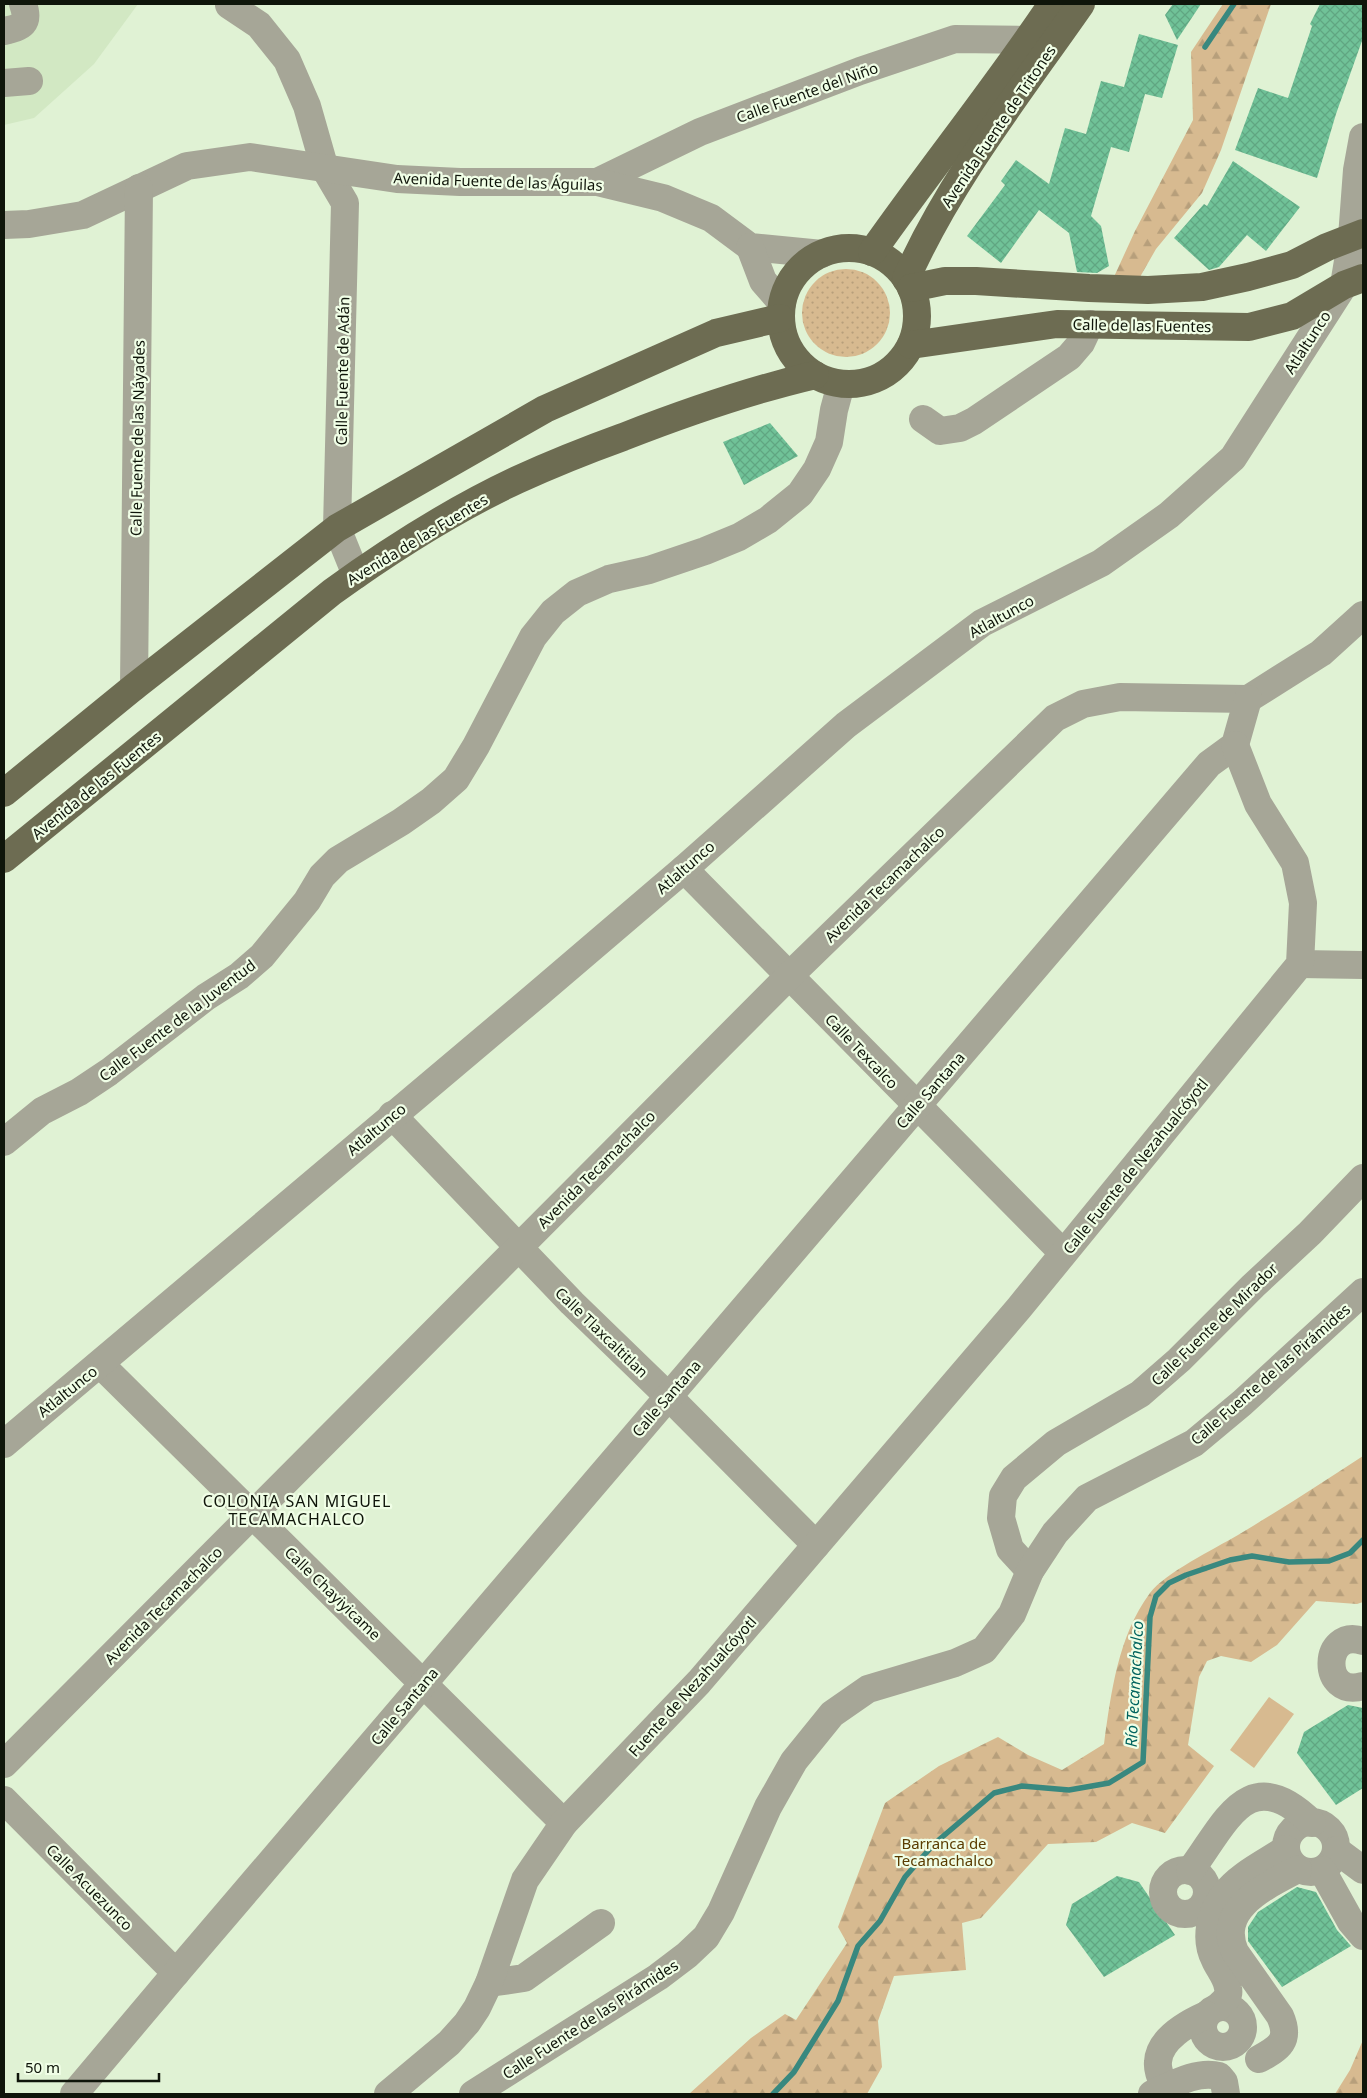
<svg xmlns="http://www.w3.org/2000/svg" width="1367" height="2098" viewBox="0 0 1367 2098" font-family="'Noto Sans',sans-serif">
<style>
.built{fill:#d2e8c3}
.grass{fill:#d7ba90}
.forest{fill:url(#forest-firs)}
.garden{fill:url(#garden-dots)}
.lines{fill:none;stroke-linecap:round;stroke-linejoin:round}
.stream{stroke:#38887f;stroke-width:5.5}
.building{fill:url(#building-cross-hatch)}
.minor{stroke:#a6a697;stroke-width:28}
.major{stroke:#6d6c52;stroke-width:28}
.labels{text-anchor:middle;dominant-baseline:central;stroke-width:4.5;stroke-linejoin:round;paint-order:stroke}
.street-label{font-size:15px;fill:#0f150a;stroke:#f0fee6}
.park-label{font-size:15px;fill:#5a3c01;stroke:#f0fee6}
.neighbourhood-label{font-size:16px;letter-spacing:1px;fill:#0f150a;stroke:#f0fee6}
.water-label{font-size:16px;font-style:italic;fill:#00635e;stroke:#f0fee6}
</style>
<defs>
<pattern id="forest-firs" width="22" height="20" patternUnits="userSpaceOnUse" patternTransform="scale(1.25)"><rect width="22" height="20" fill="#d7ba90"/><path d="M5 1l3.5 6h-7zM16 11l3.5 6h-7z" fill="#b79f7b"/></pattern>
<pattern id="garden-dots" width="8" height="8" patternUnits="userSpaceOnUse" patternTransform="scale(1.25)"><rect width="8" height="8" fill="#d7ba90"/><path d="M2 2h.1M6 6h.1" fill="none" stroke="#b79f7b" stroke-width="1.8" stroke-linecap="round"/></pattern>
<pattern id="building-cross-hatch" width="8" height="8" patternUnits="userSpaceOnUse" patternTransform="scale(1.25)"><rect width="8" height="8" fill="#70c298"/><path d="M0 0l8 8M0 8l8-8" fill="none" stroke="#60a682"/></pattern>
</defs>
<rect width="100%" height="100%" fill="#e0f2d4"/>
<path class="built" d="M4 4H138L94 64 34 118 4 125Z"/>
<path class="grass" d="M1269 1697 1294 1714 1254 1768 1230 1750Z"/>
<g class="forest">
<path d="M1223 4H1271L1221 150 1202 193 1156 249 1136 284 1113 279 1135 231 1193 120 1191 52Z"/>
<path d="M1363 1456V1602L1357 1604 1316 1601 1277 1645 1251 1662 1221 1656 1207 1661 1199 1677 1188 1745 1214 1766 1165 1833 1132 1823 1096 1842 1048 1844 981 1918 962 1923 966 1970 894 1976 878 2021 882 2067 867 2094H689L751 2038 785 2014 796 2020 847 1943 838 1927 885 1803 939 1766 998 1737 1028 1755 1062 1770 1104 1744C1111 1693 1118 1636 1150 1593 1165 1573 1214 1549 1238 1535 1280 1510 1322 1483 1363 1456Z"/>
<path d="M1363 2040V2094H1335L1350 2070Z"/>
</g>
<circle class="garden" cx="846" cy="313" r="44"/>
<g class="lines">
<g class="stream">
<path d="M1205 47 1234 4"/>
<path d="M773 2094 794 2072 838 2001 858 1946 880 1921 905 1877 934 1844 994 1793 1022 1786 1069 1790 1109 1783 1143 1762 1150 1617 1156 1596 1169 1583 1186 1575 1230 1560 1252 1556 1289 1562 1329 1561 1350 1553 1363 1540"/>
</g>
</g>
<g class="building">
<path d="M1173 4H1201L1177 40 1165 15Z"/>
<path d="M1320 4H1363V38L1336 114 1317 178 1235 150 1258 88 1288 98 1312 26 1310 24Z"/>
<path d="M1139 34 1178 45 1162 98 1145 94 1129 152 1111 147 1091 216 1101 226 1109 266 1097 273 1077 272 1069 233 1039 210 1001 263 967 236 1005 185 1001 181 1016 160 1049 184 1065 128 1086 134 1101 81 1124 87Z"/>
<path d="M1233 161 1300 207 1266 251 1247 235 1219 267 1209 270 1174 238 1204 204 1207 206Z"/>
<path d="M770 423 798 456 744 485 723 442Z"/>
<path d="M1348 1705 1363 1708V1788L1336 1805 1297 1753 1304 1732Z"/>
<path d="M1117 1876 1139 1882 1175 1935 1104 1977 1066 1925 1072 1904Z"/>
<path d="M1297 1887 1316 1892 1337 1930 1351 1946 1282 1987 1248 1941V1927L1258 1912Z"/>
</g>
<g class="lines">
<g class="minor">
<path d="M229 5 259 25 287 60 307 106 325 169 345 203 337 528 356 575"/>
<path d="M4 31C22 27 30 24 23 4"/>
<path d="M4 83 29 81"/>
<path d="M597 182 700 132 860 71 955 39 1028 40"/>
<path d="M4 225 29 224 83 215 187 166 250 157 397 179 460 182H597L663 198 711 218 750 247 822 254"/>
<path d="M750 247 763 281 782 303"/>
<path d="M923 419 940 431 960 428 974 421 1069 357 1081 343 1090 324"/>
<path d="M134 687 139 188"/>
<path d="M1248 699 1321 653 1363 615"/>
<path d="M684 869 1063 1253"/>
<path d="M1300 964 1363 965"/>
<path d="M392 1115 572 1303 668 1396 816 1545"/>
<path d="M4 1142 42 1111 79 1092 109 1072 206 997 239 976 262 956 307 901 322 876 338 860 401 822 431 801 456 779 476 746 533 637 553 612 577 593 609 579 649 570 705 551 739 537 768 520 800 494 817 469 829 442 834 410 841 384"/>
<path d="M100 1364 564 1823"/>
<path d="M4 1444 540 992 684 869 846 725 982 623 1101 563 1169 515 1233 458 1344 285 1352 237 1357 170 1363 137"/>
<path d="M1030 1571 1010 1549 1001 1518 1003 1496 1014 1478 1056 1443 1140 1394 1179 1360 1253 1286 1310 1233 1363 1178"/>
<path d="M1363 1641C1322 1627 1320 1699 1363 1686"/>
<path d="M4 1764 789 976 1055 718 1083 704 1120 697 1248 699"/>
<path d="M4 1800 176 1973"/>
<circle cx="1311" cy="1847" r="25"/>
<path d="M1336 1850 1363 1870"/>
<path d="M1322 1870 1351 1922 1363 1936"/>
<circle cx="1185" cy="1892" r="22"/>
<path d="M1190 1871C1226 1823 1248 1760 1312 1823"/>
<path d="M489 1983 524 1978 601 1923"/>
<circle cx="1223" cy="2027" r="20"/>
<path d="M1218 2007C1224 2001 1230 1997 1228 1988 1227 1978 1219 1969 1215 1960 1204 1939 1210 1913 1224 1895 1239 1875 1265 1863 1286 1849"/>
<path d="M1259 2059C1279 2048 1291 2041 1280 2016L1235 1952C1216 1908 1266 1886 1298 1869"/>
<path d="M1165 2088C1162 2080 1157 2071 1158 2062 1159 2039 1188 2023 1206 2015"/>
<path d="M74 2094 176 1973 1209 764 1235 745 1248 699"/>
<path d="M388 2094 449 2043 467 2023 477 2008 489 1983 525 1880 564 1823 699 1682 1019 1308 1300 964 1303 903 1295 863 1258 804 1235 745"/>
<path d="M473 2094 658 1977 687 1955 706 1937 721 1912 768 1807 794 1761 832 1714 868 1689 955 1663 984 1650 1012 1614 1030 1571 1055 1533 1087 1498 1194 1443 1242 1403 1363 1292"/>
<path d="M1152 2094C1172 2085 1197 2070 1219 2076L1224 2082 1226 2094"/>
</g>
<g class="major">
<circle cx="849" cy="316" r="68"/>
<path d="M872 252C931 168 995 89 1052 4"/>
<path d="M906 279C950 180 1019 93 1081 4"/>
<path d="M911 288 945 281H976L1089 288 1148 290 1202 287 1248 277 1292 265 1327 247 1363 233"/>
<path d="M911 345 1057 324 1249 327 1292 316 1344 285 1363 278"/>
<path d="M4 793 134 687 337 528 545 409 716 333 780 318"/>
<path d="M4 859 332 592C390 550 453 510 517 480 552 464 587 450 623 437 687 412 747 391 815 375"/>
</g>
</g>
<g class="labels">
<g class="street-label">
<text transform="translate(807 92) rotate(-20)">Calle Fuente del Niño</text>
<text transform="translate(998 126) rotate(-56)">Avenida Fuente de Tritones</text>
<text transform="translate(498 181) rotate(2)">Avenida Fuente de las Águilas</text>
<text transform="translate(1142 325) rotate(1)">Calle de las Fuentes</text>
<text transform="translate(1307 342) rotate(-57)">Atlaltunco</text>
<text transform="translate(342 371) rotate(-89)">Calle Fuente de Adán</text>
<text transform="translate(137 438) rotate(-89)">Calle Fuente de las Náyades</text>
<text transform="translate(417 539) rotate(-31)">Avenida de las Fuentes</text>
<text transform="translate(1001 616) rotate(-29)">Atlaltunco</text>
<text transform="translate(96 785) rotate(-39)">Avenida de las Fuentes</text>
<text transform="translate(685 867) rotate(-41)">Atlaltunco</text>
<text transform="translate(884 884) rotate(-44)">Avenida Tecamachalco</text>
<text transform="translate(177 1020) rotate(-37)">Calle Fuente de la Juventud</text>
<text transform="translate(862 1051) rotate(46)">Calle Texcalco</text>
<text transform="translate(930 1090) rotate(-49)">Calle Santana</text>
<text transform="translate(376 1129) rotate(-40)">Atlaltunco</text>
<text transform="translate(1135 1166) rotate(-51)">Calle Fuente de Nezahualcóyotl</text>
<text transform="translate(596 1169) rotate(-45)">Avenida Tecamachalco</text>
<text transform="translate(1214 1324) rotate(-44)">Calle Fuente de Mirador</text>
<text transform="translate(602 1332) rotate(44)">Calle Tlaxcaltitlan</text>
<text transform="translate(1270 1374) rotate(-41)">Calle Fuente de las Pirámides</text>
<text transform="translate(67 1391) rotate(-39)">Atlaltunco</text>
<text transform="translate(666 1398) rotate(-49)">Calle Santana</text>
<text transform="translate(333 1593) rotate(44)">Calle Chayiyicame</text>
<text transform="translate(163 1605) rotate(-45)">Avenida Tecamachalco</text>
<text transform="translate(692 1686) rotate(-48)">Fuente de Nezahualcóyotl</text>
<text transform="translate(404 1706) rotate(-50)">Calle Santana</text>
<text transform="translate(90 1887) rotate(45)">Calle Acuezunco</text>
<text transform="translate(590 2019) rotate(-33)">Calle Fuente de las Pirámides</text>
</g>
<g class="park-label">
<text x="944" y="1843">Barranca de<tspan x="944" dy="17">Tecamachalco</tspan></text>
</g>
<g class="neighbourhood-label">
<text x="297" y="1501">COLONIA SAN MIGUEL<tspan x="297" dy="18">TECAMACHALCO</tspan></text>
</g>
<g class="water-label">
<text transform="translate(1134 1684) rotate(-87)">Río Tecamachalco</text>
</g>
</g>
<rect width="1367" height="2098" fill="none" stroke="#0f150a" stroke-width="10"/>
<path d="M18 2073v8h141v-8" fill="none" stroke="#0f150a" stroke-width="2.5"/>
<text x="25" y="2073" font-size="15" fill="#0f150a" stroke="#f0fee6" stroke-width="4" paint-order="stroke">50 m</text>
</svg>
